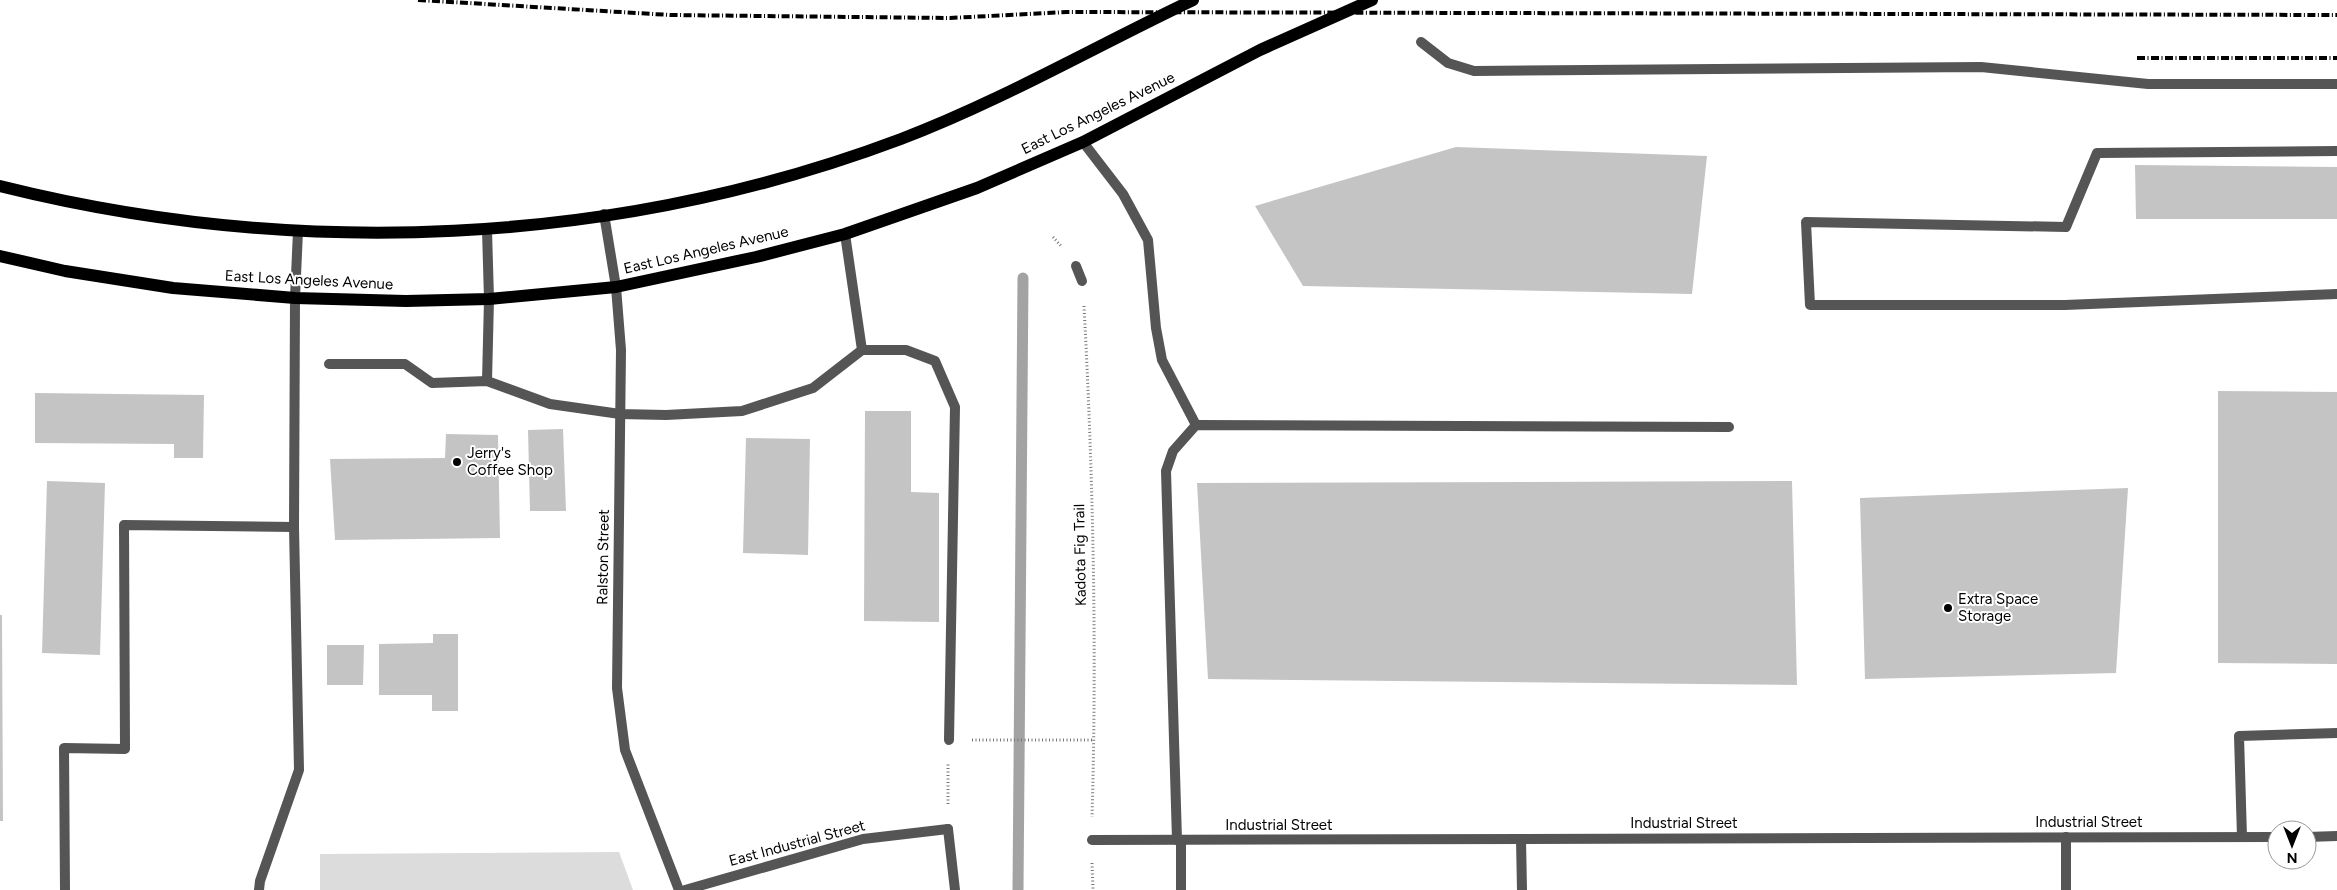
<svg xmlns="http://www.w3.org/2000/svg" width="2337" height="890" viewBox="0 0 2337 890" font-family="Figtree,sans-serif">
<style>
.green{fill:#dcdcdc}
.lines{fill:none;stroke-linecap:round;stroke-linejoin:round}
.stream{stroke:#a3a3a3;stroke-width:11}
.building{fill:#c4c4c4}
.path{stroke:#777;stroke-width:3;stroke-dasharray:1 2.5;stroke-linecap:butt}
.lane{stroke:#555;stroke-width:10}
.street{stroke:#555;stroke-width:10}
.primary{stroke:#000;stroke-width:12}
.rail{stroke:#000;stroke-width:4;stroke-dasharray:8 2.5 1 2.5;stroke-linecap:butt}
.poi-dot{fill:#000;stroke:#fff;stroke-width:2}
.labels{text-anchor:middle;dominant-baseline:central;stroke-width:4;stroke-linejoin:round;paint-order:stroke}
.street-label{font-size:15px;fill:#000;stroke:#fff}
.poi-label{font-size:15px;fill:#000;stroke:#fff;text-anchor:start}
</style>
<rect width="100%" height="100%" fill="#fff"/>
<path class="green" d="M619 852 633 890H320V854Z"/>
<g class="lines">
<path class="stream" d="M1018 890 1023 278"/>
</g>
<g class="building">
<path d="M1456 147 1707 156 1692 294 1303 286 1255 206Z"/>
<path d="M2135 165 2337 167V219H2136Z"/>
<path d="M2218 391 2337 392V664L2218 663Z"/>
<path d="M35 393 204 395 203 458H174V444L35 443Z"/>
<path d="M865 411H911V492L939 493V622L864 621Z"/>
<path d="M563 429 566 511H530L528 430Z"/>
<path d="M446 434 498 435 500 538 335 540 330 459 445 458Z"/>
<path d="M746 438 810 439 808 555 743 553Z"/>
<path d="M47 481 105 483 100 655 42 653Z"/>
<path d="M1792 481 1797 685 1208 679 1197 483Z"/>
<path d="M2128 488 2116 673 1865 679 1860 498Z"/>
<path d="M0 615H2L3 821H0Z"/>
<path d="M433 634H458V711H432V695H379V644L433 643Z"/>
<path d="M327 645H364L363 685H327Z"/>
</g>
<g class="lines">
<g class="path">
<path d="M1053 237 1061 246"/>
<path d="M1084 306C1093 476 1097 647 1092 817"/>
<path d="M972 740H1094"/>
<path d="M948 804V763"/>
<path d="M1092 863 1093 890"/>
</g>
<g class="lane">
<path d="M1421 42 1448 63 1474 71 1981 67 2148 84H2337"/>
<path d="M1083 142 1123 194 1148 240 1156 328 1162 360 1196 425"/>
<path d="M2337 151 2097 153 2066 227 1806 222 1810 305H2065L2337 294"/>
<path d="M487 230 489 299 487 381"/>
<path d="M1076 266 1082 281"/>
<path d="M862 350H906L935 361 955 407 949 740"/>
<path d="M329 364H405L432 383 487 381 550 404 620 414 666 415 742 411 813 388 862 350 845 234"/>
<path d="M948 829 955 890"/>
<path d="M2066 837V890"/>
<path d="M2242 837 2239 736 2337 733"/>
<path d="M1521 839 1522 890"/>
<path d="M1177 840 1166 471 1173 451 1196 425 1729 427"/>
<path d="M65 890 64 748 125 749 124 525 294 527"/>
<path d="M259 890 260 881 299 770 294 527 295 298 298 231"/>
<path d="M1181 890V840"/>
</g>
<g class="street">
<path d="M604 214 616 287 621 350 617 688 625 750 679 890"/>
<path d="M2307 837 2337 836"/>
<path d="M1092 840 2277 837"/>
<path d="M685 890 863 839 948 829"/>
</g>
<g class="primary">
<path d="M0 186C296 260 614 247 901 139 1001 101 1096 46 1193 0"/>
<path d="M0 256 65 271 173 288 295 298 406 301 489 299 616 287 756 257 845 234 977 188 1083 142 1260 50 1372 0"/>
</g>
<g class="rail">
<path d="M418 0 670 15 950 18 1067 12 2337 15"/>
<path d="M2137 58H2337"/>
</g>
</g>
<g class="poi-dot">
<circle cx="457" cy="462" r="5"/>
<circle cx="1948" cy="608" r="5"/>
</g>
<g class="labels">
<g class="street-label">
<text transform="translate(1098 113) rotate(-26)">East Los Angeles Avenue</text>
<text transform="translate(706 250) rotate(-13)">East Los Angeles Avenue</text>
<text transform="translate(309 280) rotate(3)">East Los Angeles Avenue</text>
<text transform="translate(1080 555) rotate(-91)">Kadota Fig Trail</text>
<text transform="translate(603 557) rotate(-89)">Ralston Street</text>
<text x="2089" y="822">Industrial Street</text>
<text x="1684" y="823">Industrial Street</text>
<text x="1279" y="825">Industrial Street</text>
<text transform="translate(797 843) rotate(-15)">East Industrial Street</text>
</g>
<g class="poi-label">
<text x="467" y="453">Jerry's<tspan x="467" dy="17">Coffee Shop</tspan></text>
<text x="1958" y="599">Extra Space<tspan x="1958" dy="17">Storage</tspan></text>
</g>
</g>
<g transform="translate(2292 845) rotate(180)"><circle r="24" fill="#ffffff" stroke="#999999"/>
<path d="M0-4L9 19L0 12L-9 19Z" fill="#000000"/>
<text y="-8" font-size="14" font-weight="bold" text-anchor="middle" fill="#000000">N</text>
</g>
</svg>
